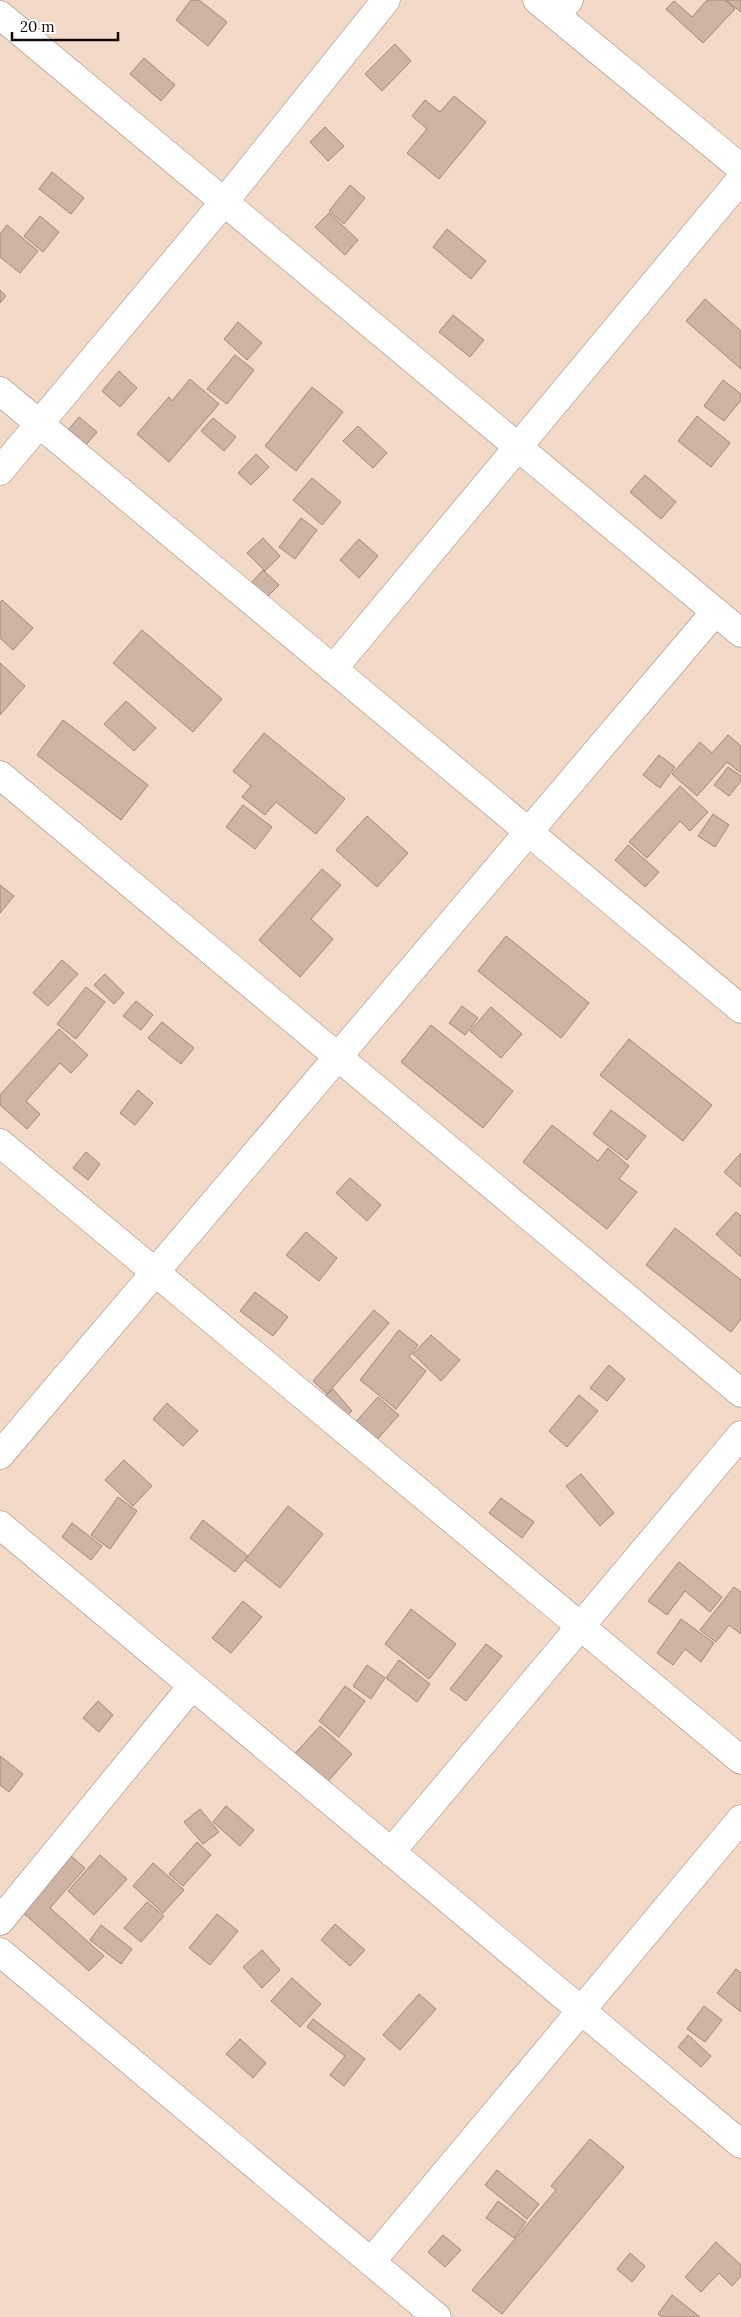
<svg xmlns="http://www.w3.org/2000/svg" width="741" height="2317" viewBox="0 0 741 2317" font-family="Lora,serif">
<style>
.building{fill:#cdb4a4;stroke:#a08979}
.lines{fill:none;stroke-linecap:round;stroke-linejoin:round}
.street-casing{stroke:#9c8576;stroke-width:29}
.secondary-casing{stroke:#9c8576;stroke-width:29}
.street{stroke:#fff;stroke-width:28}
.secondary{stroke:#fff;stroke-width:28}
</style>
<rect width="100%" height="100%" fill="#f2d9c8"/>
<g class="building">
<path d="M191 0H199L227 22 208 46 176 20Z"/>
<path d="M707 0H725L735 9 703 43 666 9 674 1 692 17Z"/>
<path d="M727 0H741V12L727 1Z"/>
<path d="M395 44 411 61 382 91 365 74Z"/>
<path d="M144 58 175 85 161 101 130 74Z"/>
<path d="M454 96 486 122 439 179 407 153 427 129 412 116 425 100 440 112Z"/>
<path d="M325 127 344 146 328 161 310 142Z"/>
<path d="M52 172 84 198 71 214 39 189Z"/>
<path d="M350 185 365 198 344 224 329 211Z"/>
<path d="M329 213 358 240 345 255 315 227Z"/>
<path d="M40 216 59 232 43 252 24 236Z"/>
<path d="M7 225 38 251 20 273 0 257V234Z"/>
<path d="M447 229 486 261 471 279 433 247Z"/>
<path d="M0 290 6 296 0 303Z"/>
<path d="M705 299 741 331V369L686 321Z"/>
<path d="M453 315 484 340 470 357 439 332Z"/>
<path d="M238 322 262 343 247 360 224 339Z"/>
<path d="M235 355 254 370 227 404 207 389Z"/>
<path d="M119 371 137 388 120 407 102 391Z"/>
<path d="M190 379 219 404 169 462 137 434 169 397 172 401Z"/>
<path d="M723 380 741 394V400L724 421 704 406Z"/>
<path d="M312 387 343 412 296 471 265 446Z"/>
<path d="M697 416 730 443 711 467 678 441Z"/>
<path d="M79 417 97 432 85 446 67 431Z"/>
<path d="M213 418 236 437 224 451 201 431Z"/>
<path d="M358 426 387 453 373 468 343 441Z"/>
<path d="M256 454 269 467 251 485 238 473Z"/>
<path d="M645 475 676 502 661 519 630 492Z"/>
<path d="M312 478 341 502 322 525 293 500Z"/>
<path d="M301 518 317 530 295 559 279 547Z"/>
<path d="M263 538 280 556 265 571 247 553Z"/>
<path d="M359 539 378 556 359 578 340 560Z"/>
<path d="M263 570 279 585 264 600 249 585Z"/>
<path d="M2 600 33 628 13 650 0 638V603Z"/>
<path d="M142 630 222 699 193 732 113 663Z"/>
<path d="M0 663 25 686 0 715Z"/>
<path d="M126 701 156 728 134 751 104 724Z"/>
<path d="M63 720 148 785 121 820 37 755Z"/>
<path d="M264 733 345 799 316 834 276 802 265 815 242 797 251 786 233 771Z"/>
<path d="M728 735 741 746V773L727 762 697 796 672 774 700 742 712 753Z"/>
<path d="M659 755 675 767 660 788 643 775Z"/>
<path d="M728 767 741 776V781L729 796 714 785Z"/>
<path d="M680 786 708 812 690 831 680 821 647 858 629 842Z"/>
<path d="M243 805 272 827 255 849 226 827Z"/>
<path d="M713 814 729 825 715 847 698 836Z"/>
<path d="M367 816 408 853 377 887 336 850Z"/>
<path d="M628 845 659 872 645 887 615 860Z"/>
<path d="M322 869 341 885 311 919 333 939 300 977 259 940Z"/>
<path d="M0 885 14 896 0 913Z"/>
<path d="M506 936 589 1003 561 1038 478 971Z"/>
<path d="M62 960 78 974 48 1006 33 993Z"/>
<path d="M105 974 124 993 114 1004 94 985Z"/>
<path d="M86 987 105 1002 76 1039 57 1024Z"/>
<path d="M136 1001 153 1015 141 1030 123 1016Z"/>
<path d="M462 1006 478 1018 465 1035 449 1023Z"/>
<path d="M491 1007 522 1034 501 1058 470 1031Z"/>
<path d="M162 1022 194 1048 181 1064 148 1038Z"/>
<path d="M431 1025 513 1091 483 1128 401 1062Z"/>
<path d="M59 1029 88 1055 71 1073 60 1063 26 1101 40 1114 27 1129 0 1105V1095Z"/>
<path d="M629 1039 712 1105 683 1141 600 1075Z"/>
<path d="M138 1090 153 1103 135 1125 120 1113Z"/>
<path d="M611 1110 646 1136 627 1160 593 1134Z"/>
<path d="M552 1125 598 1161 608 1148 629 1166 619 1179 637 1192 607 1229 523 1162Z"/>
<path d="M86 1152 100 1164 88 1180 73 1168Z"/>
<path d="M741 1153V1187L724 1172Z"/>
<path d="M350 1178 381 1205 367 1221 336 1193Z"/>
<path d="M736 1212 741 1216V1257L716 1234Z"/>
<path d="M675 1228 741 1280V1319L731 1332 646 1265Z"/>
<path d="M306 1232 337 1258 319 1281 286 1255Z"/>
<path d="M255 1292 288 1317 273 1336 240 1311Z"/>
<path d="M374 1310 389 1323 327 1394 313 1381Z"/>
<path d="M399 1330 418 1345 409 1357 426 1371 396 1409 360 1380Z"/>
<path d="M431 1335 460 1360 441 1381 413 1354Z"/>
<path d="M609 1365 625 1379 607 1401 590 1388Z"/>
<path d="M333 1389 352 1411 340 1422 321 1400Z"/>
<path d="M579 1395 598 1411 567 1447 549 1431Z"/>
<path d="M378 1397 399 1415 374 1443 353 1425Z"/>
<path d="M167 1403 198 1431 183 1446 153 1419Z"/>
<path d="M124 1460 152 1486 133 1506 105 1480Z"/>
<path d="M581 1474 614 1513 600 1526 566 1486Z"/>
<path d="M118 1497 137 1511 110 1549 91 1535Z"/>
<path d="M501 1498 534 1522 522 1538 489 1513Z"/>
<path d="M288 1506 323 1534 280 1588 245 1560Z"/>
<path d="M203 1520 248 1556 235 1572 190 1538Z"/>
<path d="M72 1523 102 1546 91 1560 62 1537Z"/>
<path d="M679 1562 722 1597 710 1612 685 1591 667 1615 648 1601Z"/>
<path d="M734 1587 741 1592V1634L729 1625 716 1642 700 1630Z"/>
<path d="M243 1601 262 1617 231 1653 212 1638Z"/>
<path d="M411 1609 456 1644 429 1679 385 1644Z"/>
<path d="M681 1619 714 1643 701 1662 685 1649 673 1665 657 1653Z"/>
<path d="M486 1644 502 1656 466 1701 450 1689Z"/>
<path d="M399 1660 430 1684 417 1702 386 1678Z"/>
<path d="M367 1665 385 1678 371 1699 353 1686Z"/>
<path d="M345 1686 365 1701 339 1737 319 1721Z"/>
<path d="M98 1701 113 1715 99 1732 83 1718Z"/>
<path d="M320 1726 352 1754 323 1787 291 1758Z"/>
<path d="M0 1756 23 1774 9 1792 0 1785Z"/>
<path d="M226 1806 254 1830 240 1846 213 1822Z"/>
<path d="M200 1809 219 1832 203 1844 184 1822Z"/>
<path d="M197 1842 211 1855 183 1886 169 1874Z"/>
<path d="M100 1855 127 1879 94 1915 68 1891Z"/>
<path d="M71 1856 85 1868 50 1908 104 1956 89 1971 21 1911Z"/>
<path d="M153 1863 184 1890 163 1913 133 1886Z"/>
<path d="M147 1902 164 1916 141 1942 124 1928Z"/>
<path d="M217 1914 238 1931 210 1965 189 1948Z"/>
<path d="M335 1924 365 1950 350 1966 321 1940Z"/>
<path d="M101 1925 132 1949 121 1964 90 1940Z"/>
<path d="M262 1950 280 1970 262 1988 243 1967Z"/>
<path d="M736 1969 741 1973V2012L717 1993Z"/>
<path d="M292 1978 321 2004 300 2027 271 2001Z"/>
<path d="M419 1994 436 2009 400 2050 383 2035Z"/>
<path d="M704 2006 722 2020 705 2042 687 2029Z"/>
<path d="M313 2019 365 2059 344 2086 330 2075 345 2056 307 2027Z"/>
<path d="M688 2035 711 2056 701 2067 678 2047Z"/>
<path d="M240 2039 266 2063 253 2078 226 2054Z"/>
<path d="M590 2139 624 2167 502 2314 472 2290 556 2190 551 2186Z"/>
<path d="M497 2170 539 2204 527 2219 485 2185Z"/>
<path d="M498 2201 526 2222 514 2238 486 2218Z"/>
<path d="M443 2235 461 2250 445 2267 428 2252Z"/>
<path d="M716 2242 741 2265V2276L732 2286 719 2273 701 2292 685 2277Z"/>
<path d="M630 2253 645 2266 632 2282 617 2269Z"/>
<path d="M672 2295 700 2317H662L658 2314Z"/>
</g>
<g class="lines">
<g class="street-casing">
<g id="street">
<path d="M0 15 741 633"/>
<path d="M556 15 569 0"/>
<path d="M0 391 741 1009"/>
<path d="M0 471 224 202 386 0"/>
<path d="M333 669 741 179"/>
<path d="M0 775 741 1393"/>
<path d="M0 1143 741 1760"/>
<path d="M0 1455 715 612"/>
<path d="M0 1525 741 2144"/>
<path d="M391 1852 741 1435"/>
<path d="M0 1921 192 1686"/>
<path d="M0 1952 437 2317"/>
<path d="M371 2262 741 1819"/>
</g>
</g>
<g class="secondary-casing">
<path id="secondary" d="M537 0 741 168"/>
</g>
<use href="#street" class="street"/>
<use href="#secondary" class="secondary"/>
</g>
<path d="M12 32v8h106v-8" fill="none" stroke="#120a06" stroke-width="2.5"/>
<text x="20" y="32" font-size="15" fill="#120a06" stroke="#ffffff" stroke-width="4" paint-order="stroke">20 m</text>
</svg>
